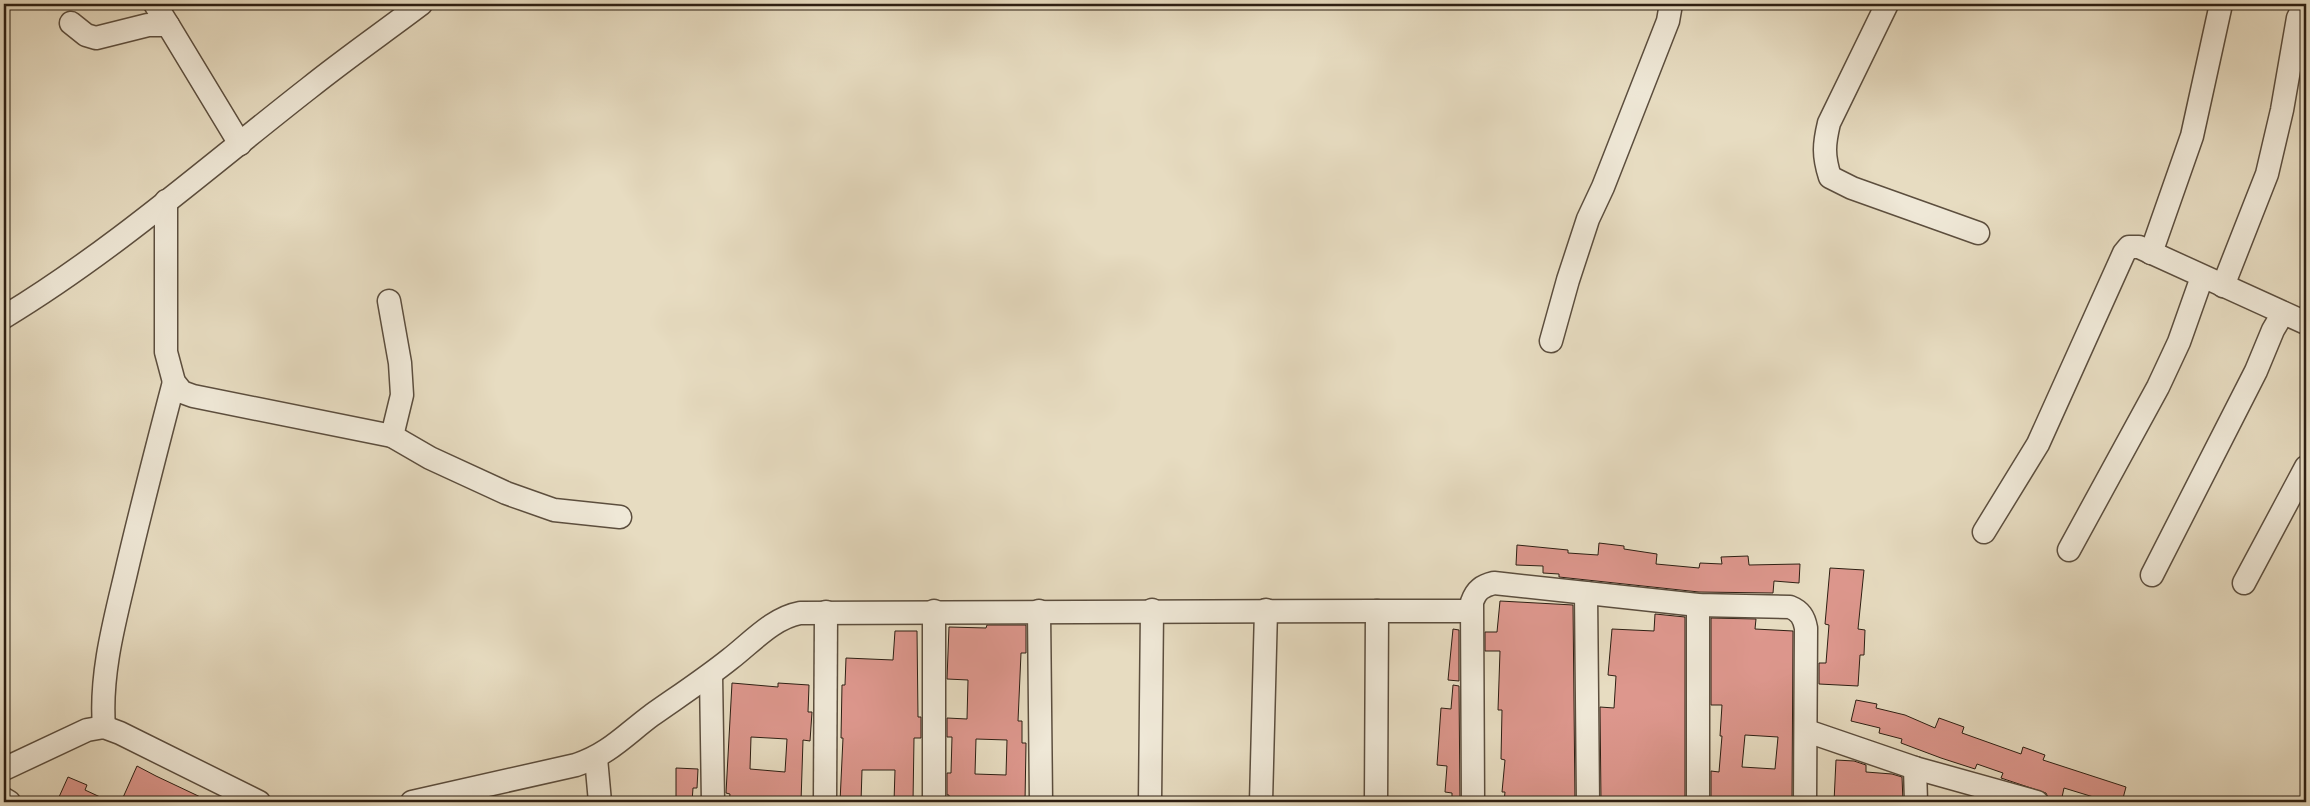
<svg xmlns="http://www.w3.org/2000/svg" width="2310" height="806" viewBox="0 0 2310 806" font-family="Cardo,serif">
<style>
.building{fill:#dd978d;stroke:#2d1f13;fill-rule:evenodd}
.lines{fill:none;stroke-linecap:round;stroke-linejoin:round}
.minor-casing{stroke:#5c4e3e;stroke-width:25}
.minor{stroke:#efe8d7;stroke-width:22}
</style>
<rect width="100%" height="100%" fill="#e7dcc1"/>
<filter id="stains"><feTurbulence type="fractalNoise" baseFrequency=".004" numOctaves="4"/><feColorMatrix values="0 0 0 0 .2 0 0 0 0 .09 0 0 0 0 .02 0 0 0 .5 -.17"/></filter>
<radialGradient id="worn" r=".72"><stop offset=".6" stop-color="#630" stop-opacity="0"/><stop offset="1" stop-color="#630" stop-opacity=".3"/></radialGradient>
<g class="building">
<path d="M1599 543 1624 546V549L1657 554 1656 564 1699 568 1700 563 1722 564 1721 557 1748 556 1749 565 1800 564 1799 583 1774 581 1773 593 1699 592 1559 577V574L1543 573V566L1516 565 1517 545 1568 550V553L1598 555Z"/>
<path d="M1830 568 1864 570 1858 629 1865 630 1864 655H1860L1858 686 1819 684V663H1826L1829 625 1825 624Z"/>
<path d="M1500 601 1573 605 1575 802H1504L1505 792H1502L1505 760 1501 759 1502 710H1498L1500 651H1485V632H1497Z"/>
<path d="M1655 614 1685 617V802H1601L1600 707 1614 708 1616 676 1608 675 1612 629 1654 631Z"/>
<path d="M1711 618 1756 619 1755 629 1793 631 1792 802H1711V771L1719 772 1722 736H1720L1722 705H1711ZM1745 735 1778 737 1775 769 1742 767Z"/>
<path d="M987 625H1026V653H1021L1018 721H1022V743H1026L1025 802H949V795H947V773H951L952 737H947V718L967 719 968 680 947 679 949 627 986 628ZM976 739 1007 740 1006 775 975 774Z"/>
<path d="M1453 629 1459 630V681L1448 680Z"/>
<path d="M895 631H917L918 717H921V738H914L913 802H894L895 770H862L861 802H840L843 738H841L842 685H845L846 658 893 660Z"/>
<path d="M732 683 778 687V683L809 685 808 712H812L810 741 803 740 801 802H729L730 794 726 793ZM751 737 787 739 785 772 750 769Z"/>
<path d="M1453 685 1459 686 1460 802H1452V793L1445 792 1447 766 1437 765 1441 708 1451 709Z"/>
<path d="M1856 700 1877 704 1876 708 1905 715 1935 728 1939 718 1964 727 1962 733 2021 754 2023 747 2045 755 2043 760 2126 787 2122 802H2099L2100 799 2064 788 2061 802H2050L2046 793 2001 778 2003 773 1977 764 1975 769 1941 758 1901 743 1902 739 1879 733 1880 728 1851 721Z"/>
<path d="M1836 760 1854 761 1866 765V772L1892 774 1902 777 1903 802H1834Z"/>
<path d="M137 766 156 776 211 802H121Z"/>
<path d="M676 768 698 769 697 788H693L692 802H676Z"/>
<path d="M68 777 87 785 85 790 111 802H71L59 797Z"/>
</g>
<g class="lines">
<g class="minor-casing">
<g id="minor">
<path d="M155 4 168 25"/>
<path d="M1887 4 1829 123C1824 144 1823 155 1830 177L1852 188 1978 233"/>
<path d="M71 23 86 35 96 38 148 25H168L240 144"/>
<path d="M166 201V352L174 382 182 392 193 396 392 436 430 458 506 493 554 510 620 517"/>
<path d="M2151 253 2192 136 2221 4"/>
<path d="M2223 286 2267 174 2282 110 2298 18 2301 12H2306"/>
<path d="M389 301 400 363 402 395 392 436"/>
<path d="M4 317C113 251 209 166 309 88 345 59 384 32 421 4"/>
<path d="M1551 341 1568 280 1588 219 1603 187 1668 21 1671 4"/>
<path d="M1984 532 2038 444 2124 253 2129 247H2139L2306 323"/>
<path d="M2069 550 2158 387 2179 342 2202 277"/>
<path d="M2152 575 2256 371 2273 330 2283 313"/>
<path d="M2244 583 2306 467"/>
<path d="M1586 593 1588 802"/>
<path d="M1698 605V802"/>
<path d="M934 611V802"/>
<path d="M1039 611 1041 802"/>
<path d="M711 675 713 802"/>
<path d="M104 727C100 677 113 627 125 577 140 512 157 447 174 382"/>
<path d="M1807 731 1915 768 2037 802"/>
<path d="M596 758 600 802"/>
<path d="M1915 768 1916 802"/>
<path d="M4 769 87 730 104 727 120 733 259 802"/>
<path d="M4 799 9 802"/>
<path d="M412 802 576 765C609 754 625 735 652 715 679 696 705 679 730 659 752 642 773 618 800 613L1377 611"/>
<path d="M825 802 826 612"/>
<path d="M1150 802 1152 610"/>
<path d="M1261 802 1266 610"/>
<path d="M1376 802 1377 611H1471"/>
<path d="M1473 802 1472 602C1476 590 1482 586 1494 583L1698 605 1790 607C1800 611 1804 617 1806 628L1805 802"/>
</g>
</g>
<use href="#minor" class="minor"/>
</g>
<rect width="2310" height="806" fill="none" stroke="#e7dcc1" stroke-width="20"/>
<rect x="5" y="5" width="2300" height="796" fill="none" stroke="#2d1f13" stroke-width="2.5"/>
<rect x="10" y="10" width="2290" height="786" fill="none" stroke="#2d1f13"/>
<rect width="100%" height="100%" filter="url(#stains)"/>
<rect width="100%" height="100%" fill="url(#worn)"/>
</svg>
